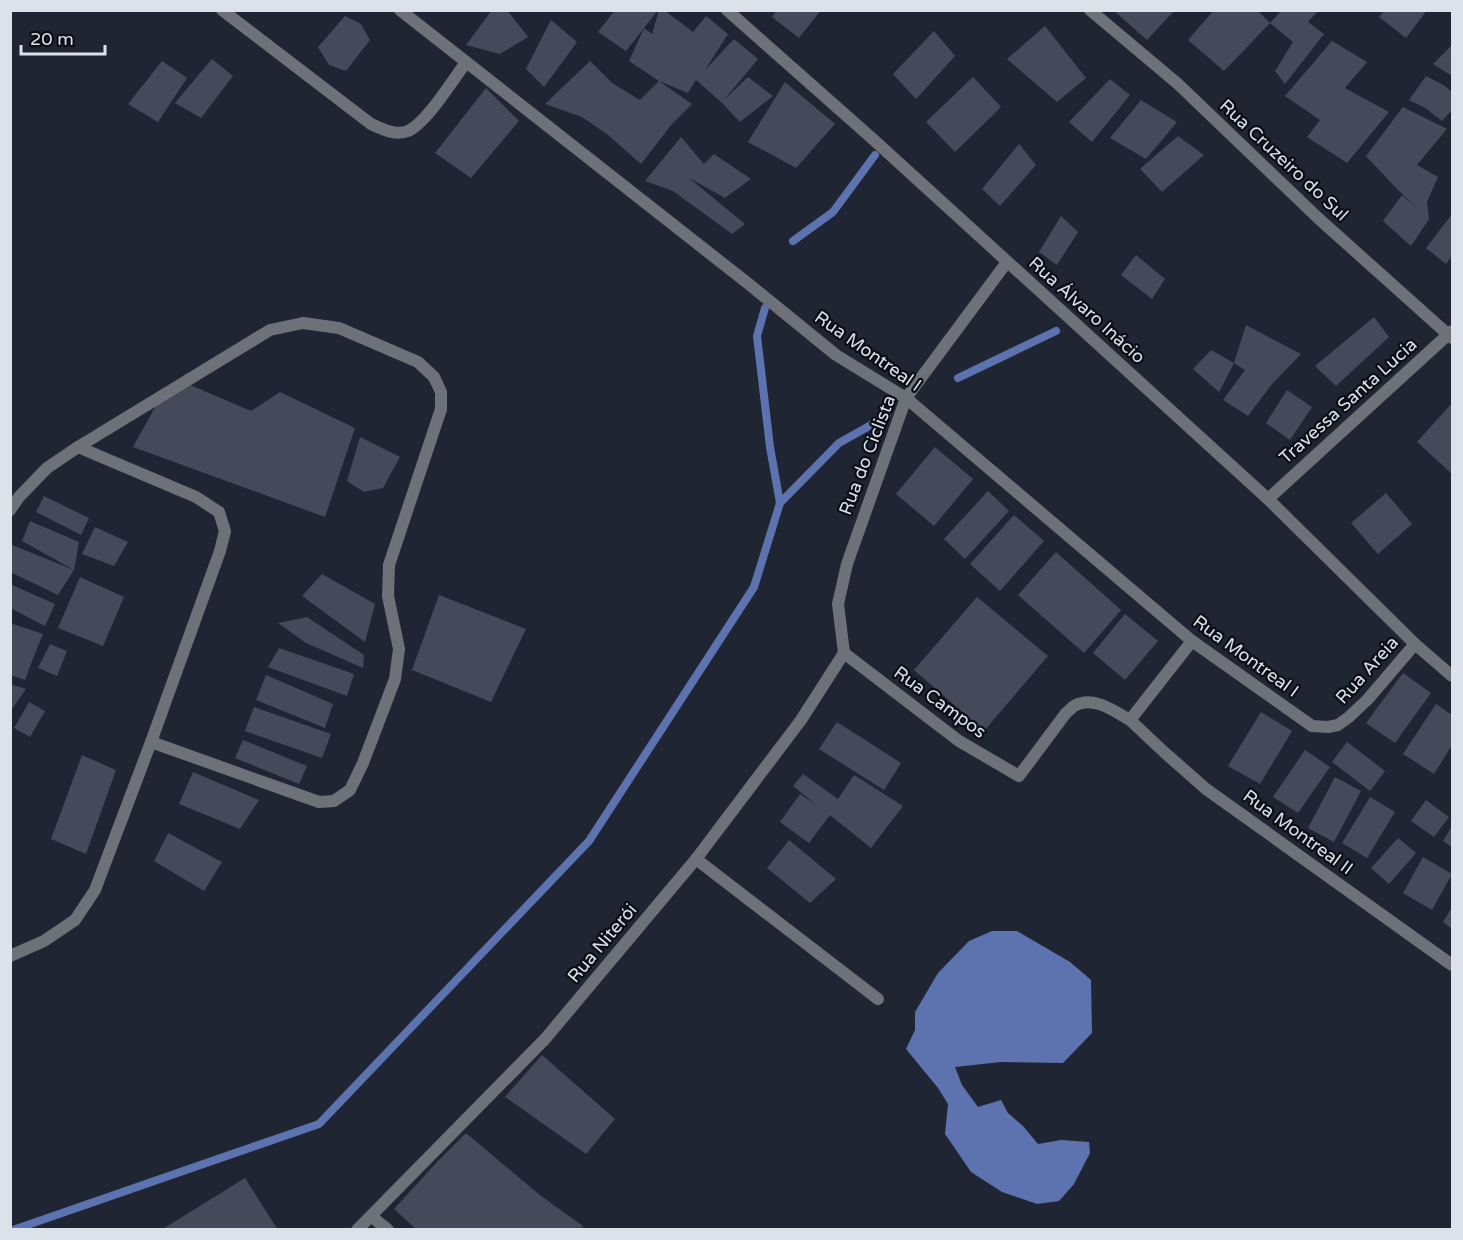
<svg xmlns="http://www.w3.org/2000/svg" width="1463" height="1240" viewBox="0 0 1463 1240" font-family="'Varela Round',sans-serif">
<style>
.water{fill:#5d73af}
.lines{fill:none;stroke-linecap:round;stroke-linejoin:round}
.stream{stroke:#5d73af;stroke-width:8}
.building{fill:#444a5a}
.service{stroke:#6e7178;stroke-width:12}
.minor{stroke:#6e7178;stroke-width:12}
.labels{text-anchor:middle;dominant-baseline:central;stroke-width:4.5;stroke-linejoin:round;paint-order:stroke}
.street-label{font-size:18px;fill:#dde1ea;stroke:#0c0e15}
</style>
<rect width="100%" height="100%" fill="#1f2533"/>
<path class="water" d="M992 931H1017L1070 962 1091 980 1092 1033 1063 1063 1001 1062 955 1067 962 1085 978 1107 1001 1100 1008 1113 1023 1126 1038 1144 1061 1140 1089 1142 1090 1153 1074 1184 1059 1201 1037 1204 1002 1192 971 1172 945 1134 948 1104 938 1088 906 1049 915 1030V1012L938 973 969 941Z"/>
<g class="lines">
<g class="stream">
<path d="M793 241 833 212 875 155"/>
<path d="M958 378 1056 331"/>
<path d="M780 503 839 443 887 416"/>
<path d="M13 1230 319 1124 589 841 754 587 780 503 770 447 757 336 765 308"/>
</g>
</g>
<g class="building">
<path d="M492 10H507L528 37 500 54 466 45Z"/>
<path d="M615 10H658L626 51 598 32Z"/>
<path d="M659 10H664L693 32 706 16 728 34 705 70 734 39 758 59 724 100 748 77 773 96 740 122 721 102 696 80 688 93 659 81 692 104 672 124 641 164 608 135 582 117 545 104 590 61 612 83 640 100 659 81 629 61 644 28 652 34Z"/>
<path d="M777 10H821L799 38 772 17Z"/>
<path d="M1113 10H1175L1147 40Z"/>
<path d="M1214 10H1257L1270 23 1224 71 1188 40Z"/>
<path d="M1282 10H1319L1308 22 1324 34 1285 84 1275 71 1293 42 1270 23Z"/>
<path d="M1385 10H1427L1406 38 1379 17Z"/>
<path d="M345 16 361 24 370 40 346 71 329 65 318 47Z"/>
<path d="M551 20 577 42 544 87 526 69Z"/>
<path d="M1045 26 1086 78 1057 102 1007 59Z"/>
<path d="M934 31 955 56 916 99 893 74Z"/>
<path d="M1332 41 1367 62 1345 88 1389 112 1347 163 1307 137 1320 120 1285 96Z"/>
<path d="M1452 45V76L1433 64Z"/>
<path d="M212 59 233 76 201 118 175 103Z"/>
<path d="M162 61 187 78 158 122 128 104Z"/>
<path d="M1426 76 1445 86 1452 92V110L1442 121 1425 108 1409 100Z"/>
<path d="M973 77 1001 107 955 152 926 122Z"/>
<path d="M1110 79 1130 95 1092 142 1069 122Z"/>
<path d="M785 82 835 124 796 168 748 142Z"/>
<path d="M486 88 519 121 471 178 435 153Z"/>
<path d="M1141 100 1177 122 1146 159 1110 138Z"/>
<path d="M1403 107 1447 129 1417 165 1438 177 1427 202 1429 219 1411 246 1383 221 1402 195 1419 210 1397 189 1366 156Z"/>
<path d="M1178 136 1204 155 1162 192 1140 169Z"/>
<path d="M681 137 704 164 714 154 751 179 725 198 689 178 745 224 732 234 673 191 645 181Z"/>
<path d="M1019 144 1036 165 1000 206 982 189Z"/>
<path d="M1452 214V256L1446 264 1426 248Z"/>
<path d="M1061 216 1078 232 1057 265 1039 252Z"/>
<path d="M1136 255 1165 279 1152 299 1121 275Z"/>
<path d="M1374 317 1389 337 1336 386 1315 366Z"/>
<path d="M1246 325 1301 354 1272 384 1248 416 1223 400 1245 370 1234 363 1219 392 1193 369 1211 350 1234 363Z"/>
<path d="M188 384 251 411 280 392 355 428 325 517 133 447 158 402Z"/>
<path d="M1287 390 1312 407 1290 440 1266 423Z"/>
<path d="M1452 403V474L1417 442Z"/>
<path d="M360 437 400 457 383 488 364 492 347 481Z"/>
<path d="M935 447 973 479 934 526 896 494Z"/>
<path d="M988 491 1009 511 965 559 944 539Z"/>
<path d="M1386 493 1412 524 1378 554 1351 523Z"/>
<path d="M44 496 89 518 81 535 36 512Z"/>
<path d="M1014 515 1044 541 1000 591 970 564Z"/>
<path d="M30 521 79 542 74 570 22 541Z"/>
<path d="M95 527 128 542 114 566 82 554Z"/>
<path d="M12 545 74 570 58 595 10 572V550Z"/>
<path d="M1056 552 1121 610 1084 653 1018 595Z"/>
<path d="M322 574 375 604 365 642 302 596Z"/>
<path d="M80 577 124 597 103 646 58 628Z"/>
<path d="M10 584 55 604 45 626 10 608Z"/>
<path d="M439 595 526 629 491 702 412 670Z"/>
<path d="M977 597 1048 656 984 731 914 670Z"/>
<path d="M1125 614 1158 641 1125 680 1093 653Z"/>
<path d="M307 617 364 655 363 668 306 643 278 623Z"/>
<path d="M10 623 43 634 32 661 25 680 10 675Z"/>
<path d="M50 644 67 651 57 676 38 668Z"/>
<path d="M279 648 354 674 347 696 268 667Z"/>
<path d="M1403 673 1431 693 1395 743 1366 723Z"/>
<path d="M266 675 333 704 325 728 256 700Z"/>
<path d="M10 684 26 689 10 712Z"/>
<path d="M29 702 45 711 30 737 14 728Z"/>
<path d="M1436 704 1452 715V745L1434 774 1403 754Z"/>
<path d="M254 707 331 734 322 758 245 731Z"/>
<path d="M1261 712 1292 731 1260 784 1228 766Z"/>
<path d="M837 722 901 763 884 790 819 749Z"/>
<path d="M243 740 307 766 299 784 235 758Z"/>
<path d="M1347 742 1385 771 1370 791 1332 762Z"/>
<path d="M1305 750 1330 767 1298 813 1273 797Z"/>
<path d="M82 755 116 770 86 854 51 839Z"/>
<path d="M193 772 259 800 240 829 179 804Z"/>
<path d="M803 774 838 799 854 775 903 806 871 848 830 815 809 843 780 822 800 794 816 805 793 786Z"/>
<path d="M1335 777 1361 791 1334 842 1308 828Z"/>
<path d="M1370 797 1395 812 1367 858 1342 843Z"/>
<path d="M1426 800 1449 817 1434 837 1411 821Z"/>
<path d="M1452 826V847L1443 841Z"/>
<path d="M168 833 222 862 204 891 154 861Z"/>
<path d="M1398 838 1416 853 1389 884 1371 868Z"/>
<path d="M789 840 836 879 810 903 767 868Z"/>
<path d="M1423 857 1452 874 1432 910 1403 893Z"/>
<path d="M1452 907V929L1443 922Z"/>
<path d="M542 1055 615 1119 586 1154 505 1097Z"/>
<path d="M466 1133 541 1196 583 1226 580 1230H417L394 1209 436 1163Z"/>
<path d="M245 1178 278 1230H161Z"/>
</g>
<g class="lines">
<g class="service">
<path d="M10 510 19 497 47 468 78 447 270 330 303 323 339 328 418 362 434 377 441 392V409L389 565 388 596 399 649 395 679 363 763 350 790 334 801 319 802 151 742"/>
<path d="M10 956 44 941 75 920 95 890 151 742 220 551 225 531 219 512 196 497 78 447"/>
</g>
<g class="minor">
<path d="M222 10 371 124C382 129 395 136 408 131 426 123 454 79 466 62"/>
<path d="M400 10 750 285 836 355 906 398 1192 641 1312 726 1328 727 1338 725 1349 717 1368 699 1415 644"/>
<path d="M727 10 875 141 1268 499 1415 644 1452 676"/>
<path d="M1090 10 1178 84 1318 218 1452 338"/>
<path d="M1268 499 1452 331"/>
<path d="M844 653 959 741 1019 776 1066 713C1069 711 1071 708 1074 706 1093 695 1114 711 1130 720L1192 641"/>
<path d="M844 653 838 604 847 564 906 398 1007 262"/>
<path d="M1130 720 1164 752 1206 789 1452 965"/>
<path d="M696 859 878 999"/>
<path d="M371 1216 388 1230"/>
<path d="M357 1230 545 1039 696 859 801 720 844 653"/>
</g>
</g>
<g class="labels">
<g class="street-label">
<text transform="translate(1284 160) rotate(43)">Rua Cruzeiro do Sul</text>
<text transform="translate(1087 310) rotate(42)">Rua Álvaro Inácio</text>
<text transform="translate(868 351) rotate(35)">Rua Montreal I</text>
<text transform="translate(1348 401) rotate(-42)">Travessa Santa Lucia</text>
<text transform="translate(867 455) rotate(-69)">Rua do Ciclista</text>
<text transform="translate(1246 656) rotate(36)">Rua Montreal I</text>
<text transform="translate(1367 670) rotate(-48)">Rua Areia</text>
<text transform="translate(940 702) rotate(36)">Rua Campos</text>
<text transform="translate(1298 832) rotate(36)">Rua Montreal II</text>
<text transform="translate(602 943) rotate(-50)">Rua Niterói</text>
</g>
</g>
<rect width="1463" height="1240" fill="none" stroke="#dde1ea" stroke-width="24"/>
<path d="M21 45v9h84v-9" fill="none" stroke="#dde1ea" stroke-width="3"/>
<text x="30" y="45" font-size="18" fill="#dde1ea" stroke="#0c0e15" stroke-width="4.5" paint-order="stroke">20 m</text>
</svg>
